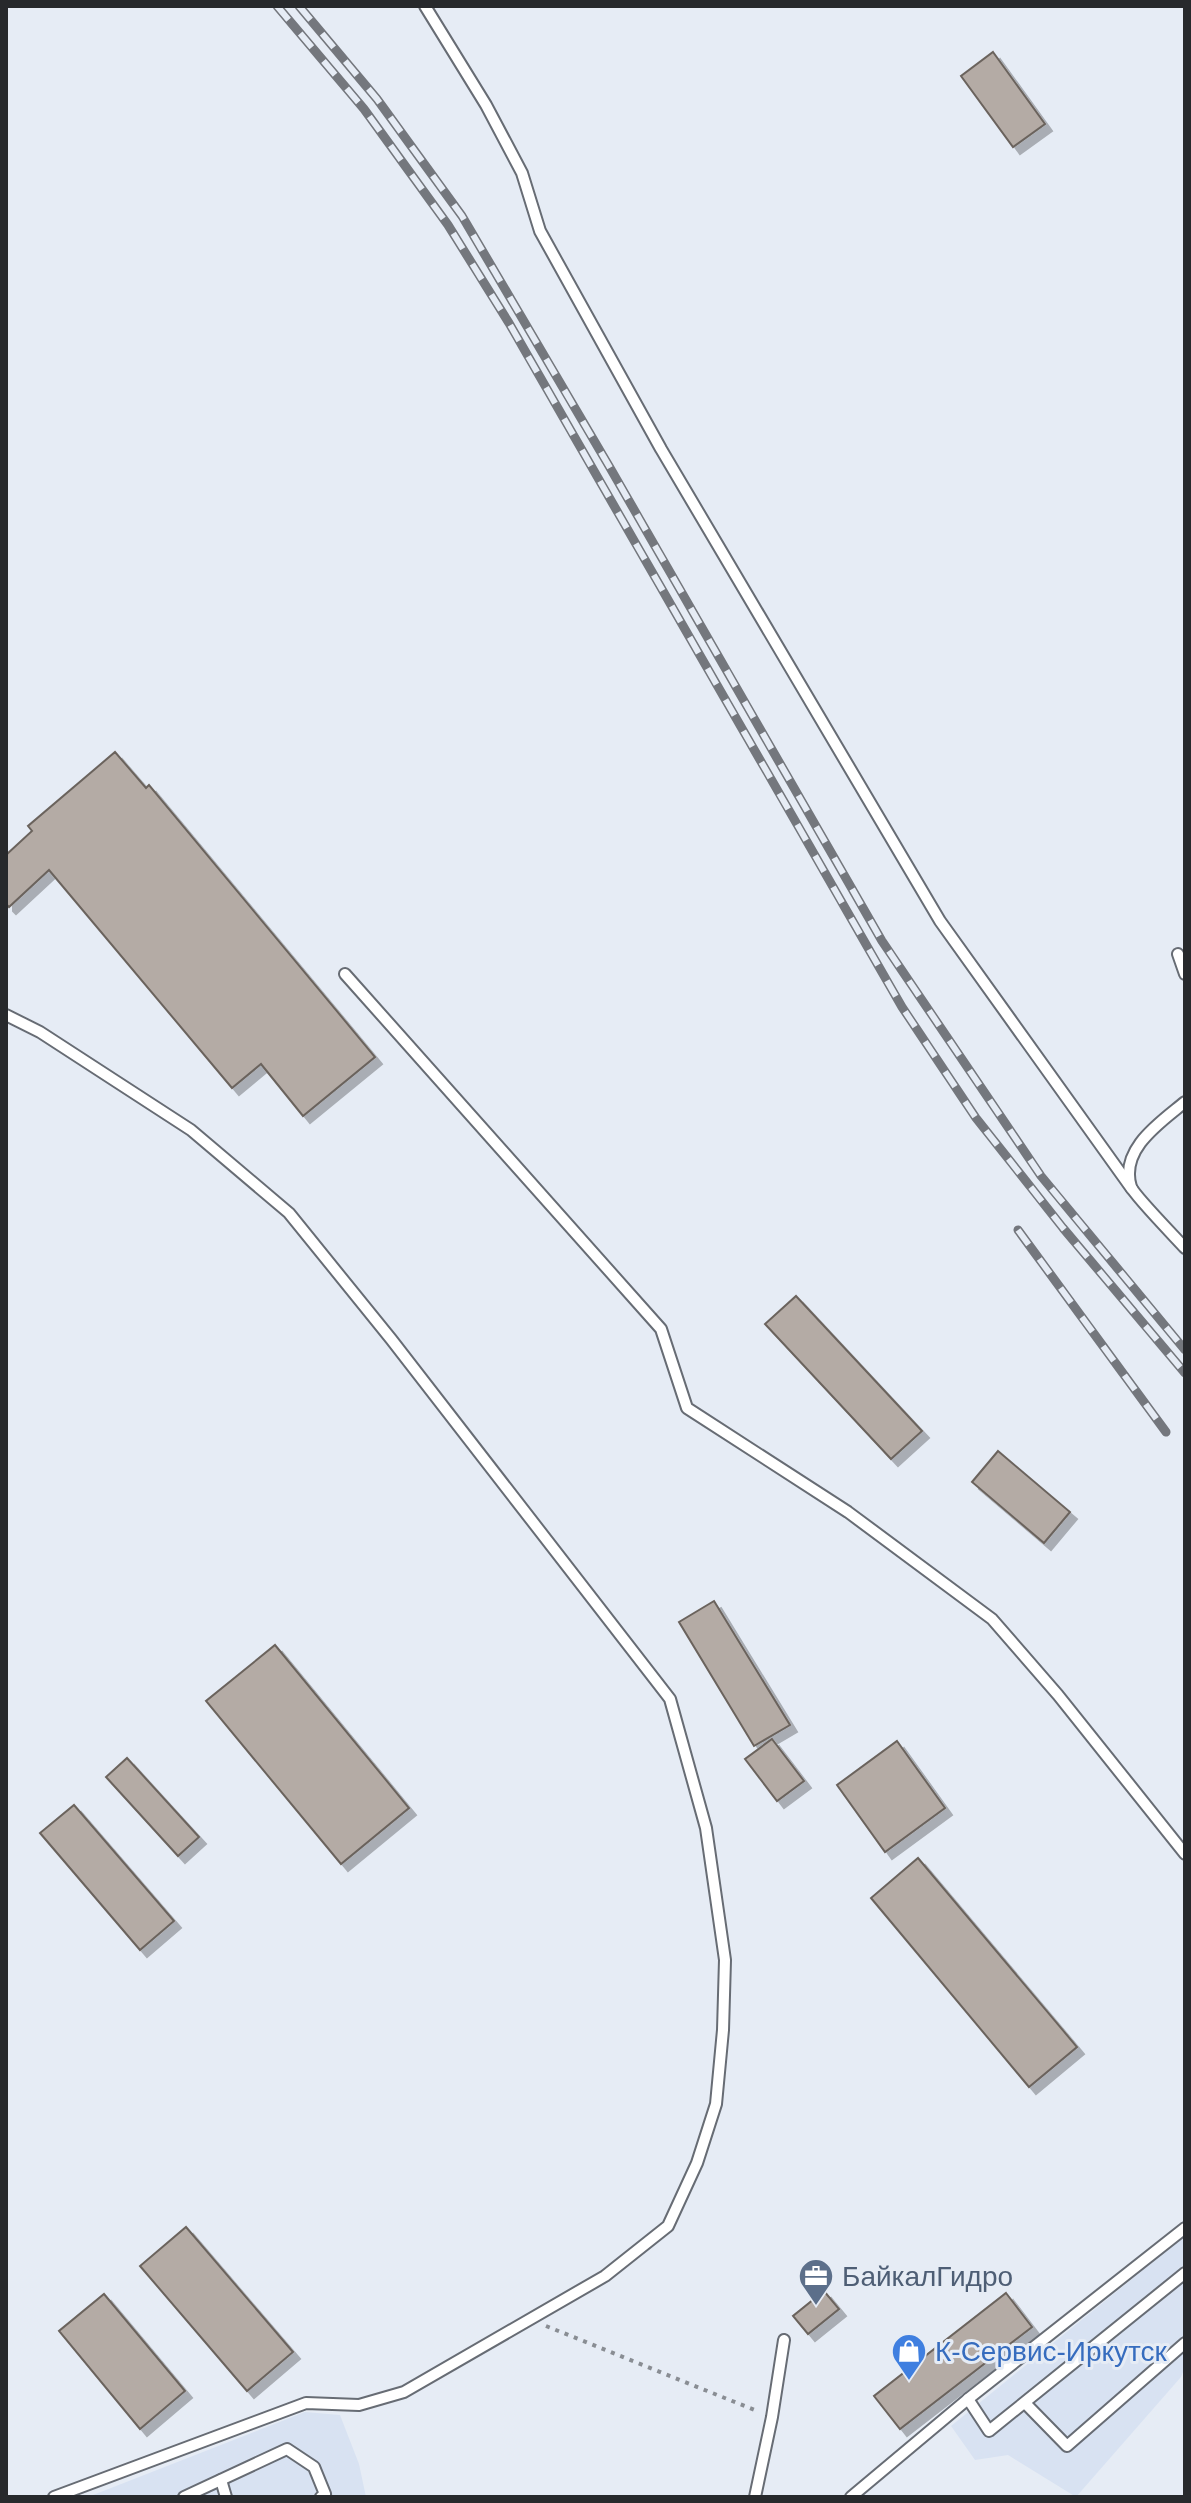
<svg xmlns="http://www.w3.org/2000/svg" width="1191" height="2503" viewBox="0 0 1191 2503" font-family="Arial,sans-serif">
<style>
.built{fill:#d8e2f2}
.building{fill:#b4aba5;stroke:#6b635d;stroke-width:2;filter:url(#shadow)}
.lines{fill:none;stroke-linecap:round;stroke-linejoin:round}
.service-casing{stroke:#676c74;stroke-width:14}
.path{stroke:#898d93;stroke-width:4;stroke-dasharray:4 6;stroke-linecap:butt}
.service{stroke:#fff;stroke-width:10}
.rail-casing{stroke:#74777d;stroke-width:9}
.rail{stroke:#e6ecf5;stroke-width:6;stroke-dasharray:18;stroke-linecap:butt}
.labels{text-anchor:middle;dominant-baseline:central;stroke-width:6;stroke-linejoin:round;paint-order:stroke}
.service-label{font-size:28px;fill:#4e5e75;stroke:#e6ecf5;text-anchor:start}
.shop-label{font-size:28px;fill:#366cbe;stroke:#e6ecf5;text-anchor:start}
</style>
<defs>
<filter id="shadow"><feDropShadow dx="7" dy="7" stdDeviation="0" flood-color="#0004"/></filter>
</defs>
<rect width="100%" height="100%" fill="#e6ecf5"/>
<g class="built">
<path d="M1185 2236V2367L1181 2377 1076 2497 1008 2455 975 2460 951 2426Z"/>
<path d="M305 2412 340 2415 359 2464 366 2497H88Z"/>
</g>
<g class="building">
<path d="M993 52 1045 124 1013 147 961 76Z"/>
<path d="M115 752 146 788 149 785 375 1057 303 1116 261 1064 232 1088 49 870 9 907 6 904V855L32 831 28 826Z"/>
<path d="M796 1296 922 1431 891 1459 765 1324Z"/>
<path d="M998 1451 1070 1512 1044 1543 972 1482Z"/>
<path d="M714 1601 790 1725 754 1746 679 1622Z"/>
<path d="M275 1645 409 1808 341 1864 206 1701Z"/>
<path d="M772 1739 804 1781 777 1801 745 1759Z"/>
<path d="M897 1741 945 1808 885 1852 837 1785Z"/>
<path d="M127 1758 199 1837 178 1856 106 1777Z"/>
<path d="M74 1805 174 1921 140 1950 40 1833Z"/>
<path d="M918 1858 1077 2047 1029 2087 871 1898Z"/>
<path d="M186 2227 293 2352 247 2391 140 2266Z"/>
<path d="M824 2291 839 2309 808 2334 793 2316Z"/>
<path d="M1006 2293 1032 2327 900 2429 874 2396Z"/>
<path d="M104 2294 185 2391 140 2429 59 2331Z"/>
</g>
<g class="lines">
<g class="service-casing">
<g id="service">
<path d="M425 6 486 105 522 173 540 231 661 449 940 921 1132 1189"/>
<path d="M1178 954 1185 974"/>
<path d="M345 974 661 1329 687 1408 848 1512 992 1619 1058 1695 1185 1854"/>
<path d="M6 1015 40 1032 191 1130 289 1213 391 1339 670 1699 706 1828 725 1960 723 2030 716 2104 697 2163 668 2226 605 2276 404 2392 359 2405 306 2403 54 2497"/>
<path d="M1185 1102C1161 1122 1119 1149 1131 1187 1135 1196 1175 1237 1185 1248"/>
<path d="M968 2399 989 2431 1185 2273"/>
<path d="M1025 2403 1067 2446 1185 2343"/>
<path d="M221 2480 226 2497"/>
<path d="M184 2497 287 2449 314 2467 325 2494 321 2497"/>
<path d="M755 2497 772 2417 784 2340"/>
<path d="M851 2497 968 2399 1185 2228"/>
</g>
</g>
<path class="path" d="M546 2326 757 2411"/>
<use href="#service" class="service"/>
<g class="rail-casing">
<g id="rail">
<path d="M277 6 364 109 448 225 509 323 902 1007 976 1118 1063 1228 1185 1373"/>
<path d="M299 6 377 99 462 216 609 466 882 941 1041 1176 1185 1350"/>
<path d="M1018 1230 1166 1432"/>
</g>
</g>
<use href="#rail" class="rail"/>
</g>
<defs>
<g id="office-pin" transform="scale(1.8)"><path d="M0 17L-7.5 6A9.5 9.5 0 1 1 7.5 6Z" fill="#5c6f8a" stroke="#e6ecf5"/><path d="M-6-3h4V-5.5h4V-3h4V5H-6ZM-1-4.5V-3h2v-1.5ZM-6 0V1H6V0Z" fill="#fff"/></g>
<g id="shop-pin" transform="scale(1.8)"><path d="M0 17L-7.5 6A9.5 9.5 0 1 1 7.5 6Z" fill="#3f7fe0" stroke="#e6ecf5"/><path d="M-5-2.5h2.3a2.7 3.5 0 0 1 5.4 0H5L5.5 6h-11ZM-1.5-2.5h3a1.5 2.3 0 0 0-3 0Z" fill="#fff"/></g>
</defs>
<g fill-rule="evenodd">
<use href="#office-pin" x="816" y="2276"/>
<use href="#shop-pin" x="909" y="2351"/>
</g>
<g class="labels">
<g class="service-label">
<text x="842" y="2276">БайкалГидро</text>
</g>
<g class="shop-label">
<text x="935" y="2351">К-Сервис-Иркутск</text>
</g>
</g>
<rect width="1191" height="2503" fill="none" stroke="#27292c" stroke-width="16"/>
</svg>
